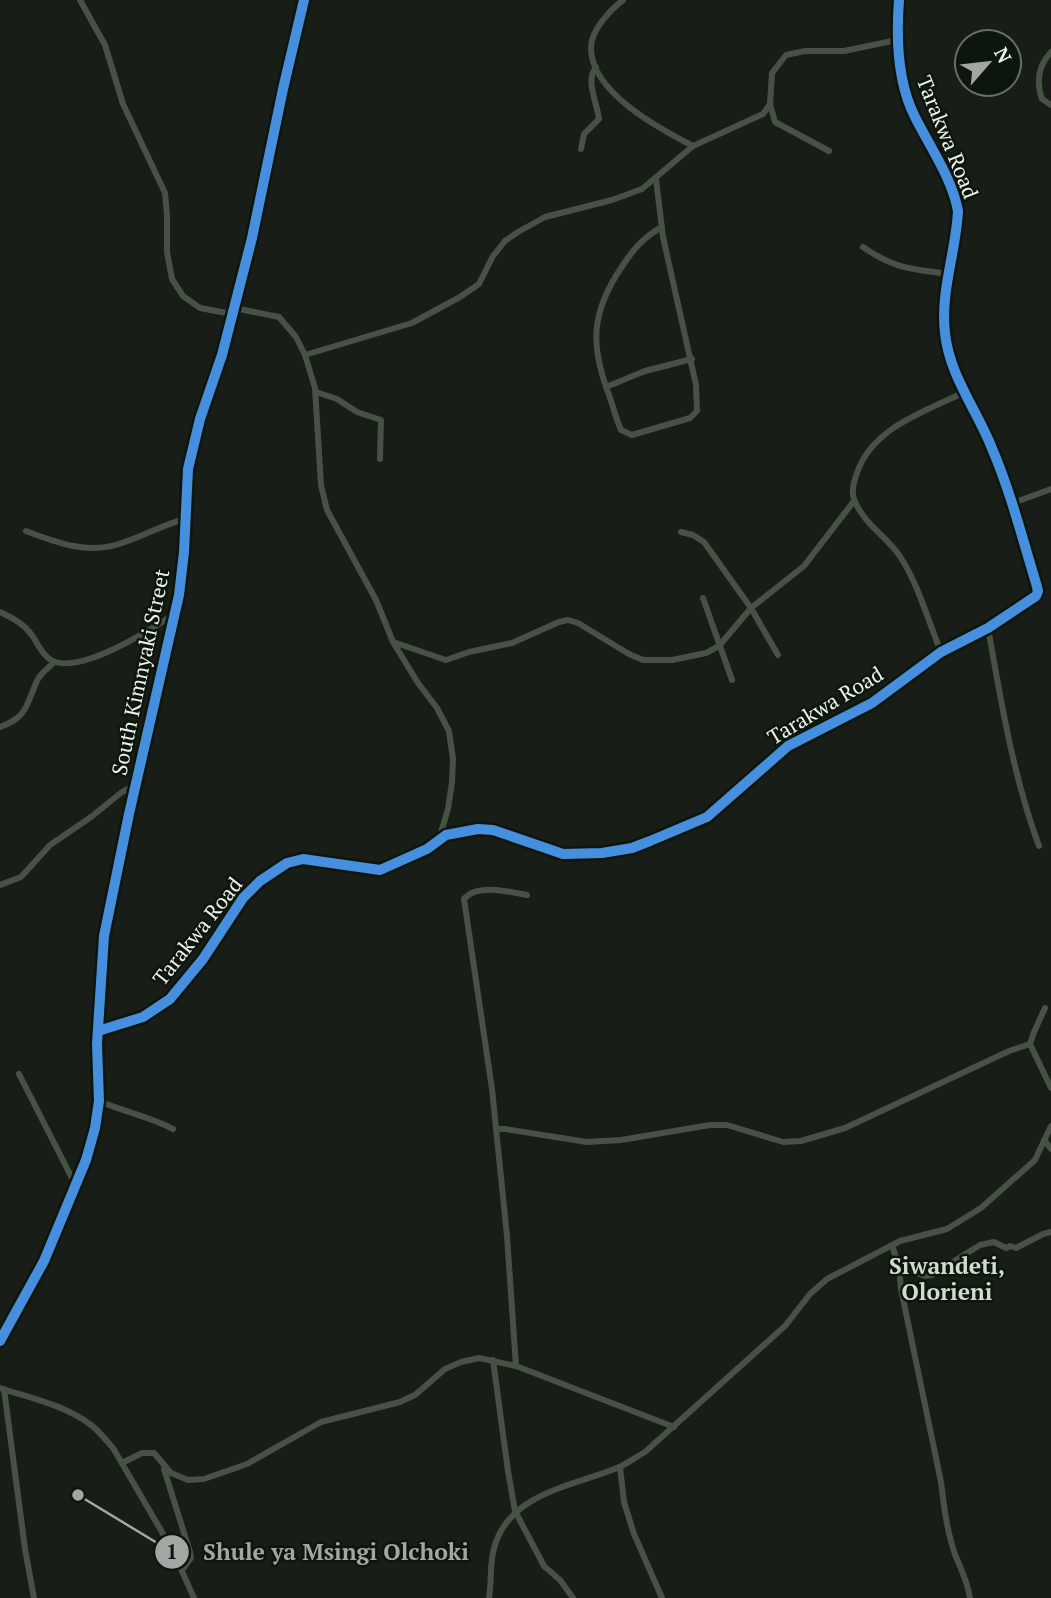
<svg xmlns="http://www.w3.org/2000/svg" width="1051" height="1598" viewBox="0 0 1051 1598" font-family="'PT Serif',serif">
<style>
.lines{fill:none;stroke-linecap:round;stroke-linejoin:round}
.street{stroke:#465244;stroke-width:6}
.cycleway-casing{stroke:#0d160c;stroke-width:15}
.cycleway{stroke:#468fdf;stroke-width:10}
.labels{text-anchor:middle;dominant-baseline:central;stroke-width:5;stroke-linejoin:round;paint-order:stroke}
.street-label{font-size:21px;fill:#ecf2eb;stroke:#0d160c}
.neighbourhood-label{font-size:23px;font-weight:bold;fill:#cfdbcd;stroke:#0d160c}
.leader{fill:none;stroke:#a2a7a1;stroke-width:2.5}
.callout-dot{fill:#a2a7a1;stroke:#0d160c;stroke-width:2.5}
.mark-label{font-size:21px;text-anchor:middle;font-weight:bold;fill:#111}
.callout-label{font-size:23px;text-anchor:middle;font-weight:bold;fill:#a2a7a1;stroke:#0d160c;stroke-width:5;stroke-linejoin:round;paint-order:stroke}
</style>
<rect width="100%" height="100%" fill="#181d17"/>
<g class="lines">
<g class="street">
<path d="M80 0 105 45 123 104 165 193 167 215V252L172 279 183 296 200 308 232 314"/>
<path d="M623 0C610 10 590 31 591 49 592 93 660 129 693 146"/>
<path d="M1051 52C1038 66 1036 82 1042 99L1051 105"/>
<path d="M770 104 775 122 829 151"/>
<path d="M581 149 584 134 599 119C597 102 585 81 596 67"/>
<path d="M656 179 663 237 696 385 697 411 690 418 632 435 621 430C616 419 613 406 609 395 590 345 591 313 621 268 632 251 643 237 662 227"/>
<path d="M863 247C894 269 913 269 948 274"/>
<path d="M234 308 279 317 296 337 305 355 315 388 321 485 327 510 376 600 393 642 418 683 437 708 449 731 453 759 452 782 448 809 439 839"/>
<path d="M305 355 412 323 460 297 479 284 493 256 505 241 518 232 545 217 612 200 642 189 693 146 763 114 770 104 772 73 786 55 805 51H844L897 40"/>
<path d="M606 387 645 371 692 359"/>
<path d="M316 392 337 399 357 412 381 420 380 459"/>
<path d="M1013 503 1051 489"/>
<path d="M26 531C57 543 89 555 122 543 144 536 162 525 185 519"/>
<path d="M681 532 693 535 704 542 751 608 778 655"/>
<path d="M703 598 732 680"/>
<path d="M0 612C11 617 24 624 31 634 38 643 41 654 51 660 79 676 152 629 176 613"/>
<path d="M988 628C1001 701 1013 776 1039 846"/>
<path d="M393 642 446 660 469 652 512 643 559 622 568 620 578 623 629 654 643 660H672L706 653 719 646 751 608 804 566 854 501"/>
<path d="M941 652C928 621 919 586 901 558 888 537 863 524 854 499 851 491 854 481 857 473 872 428 925 411 965 392"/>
<path d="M0 727C29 717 26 703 38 679 42 672 49 668 54 662"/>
<path d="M0 885 21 877 50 845 91 817 122 792 136 785"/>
<path d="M1045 1008 1034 1032 1030 1044 1051 1088"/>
<path d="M98 1031 143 1017 170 999 203 959 243 898 260 881 287 863 303 859 380 870 427 849 446 835 478 829 493 830 563 854 602 853 632 848 650 841 707 817 788 746 872 703 941 652 988 628 1036 596 1038 591 1036 583C1022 537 1010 490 991 446 976 409 949 374 945 333 940 292 956 252 958 211 952 178 930 147 915 117 897 82 896 39 899 0"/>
<path d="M19 1074 76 1186"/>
<path d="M99 1101C124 1112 149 1116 173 1129"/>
<path d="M496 1129H505L587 1142 621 1140 710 1125H727L783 1142 801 1141 845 1128 1009 1051 1030 1044"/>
<path d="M1044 1140 1051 1149"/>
<path d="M892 1245 899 1267 901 1289 941 1482C944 1507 947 1533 956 1557 962 1571 968 1583 970 1598"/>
<path d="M899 1267 925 1276 932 1275 980 1245 994 1242 1006 1248 1010 1246 1016 1248 1043 1234 1051 1232"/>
<path d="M0 1341 44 1261 86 1160 95 1128 99 1101 97 1044 104 936 129 814 179 595 184 552 188 469 200 419 222 355 252 238 283 89 304 0"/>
<path d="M493 1360 508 1471 515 1511 544 1566 560 1580 573 1598"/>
<path d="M516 1366 507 1236 492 1089 464 899C477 883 510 892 527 895"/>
<path d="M0 1388C30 1398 65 1405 91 1425 99 1431 106 1440 113 1448L173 1551 194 1598"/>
<path d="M4 1389 25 1549 34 1598"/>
<path d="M122 1463 142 1453H154L171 1473 188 1480 204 1479 247 1464 321 1422 400 1402 415 1395 445 1369 461 1362 479 1358 516 1366 674 1427"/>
<path d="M620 1467 624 1502 634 1534 662 1598"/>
<path d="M164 1469 190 1552 191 1558 183 1569"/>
<path d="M489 1598C492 1580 489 1562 495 1545 511 1493 573 1486 617 1468 627 1464 636 1457 645 1452L785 1326 810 1294 827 1279 900 1241 947 1229 981 1208 1035 1160 1051 1126"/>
</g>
<g class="cycleway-casing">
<g id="cycleway">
<path d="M98 1031 143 1017 170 999 203 959 243 898 260 881 287 863 303 859 380 870 427 849 446 835 478 829 493 830 563 854 602 853 632 848 650 841 707 817 788 746 872 703 941 652 988 628 1036 596 1038 591 1036 583C1022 537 1010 490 991 446 976 409 949 374 945 333 940 292 956 252 958 211 952 178 930 147 915 117 897 82 896 39 899 0"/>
<path d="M0 1341 44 1261 86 1160 95 1128 99 1101 97 1044 104 936 129 814 179 595 184 552 188 469 200 419 222 355 252 238 283 89 304 0"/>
</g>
</g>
<use href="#cycleway" class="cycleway"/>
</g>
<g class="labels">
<g class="street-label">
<text transform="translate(948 137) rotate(68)">Tarakwa Road</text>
<text transform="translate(140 672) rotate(-78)">South Kimnyaki Street</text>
<text transform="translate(825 705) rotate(-31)">Tarakwa Road</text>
<text transform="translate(197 931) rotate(-52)">Tarakwa Road</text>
</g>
<g class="neighbourhood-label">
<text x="947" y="1265">Siwandeti,<tspan x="947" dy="26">Olorieni</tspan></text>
</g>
</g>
<path class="leader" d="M78 1495L172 1552"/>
<g class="callout-dot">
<circle cx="78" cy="1495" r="7"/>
<circle cx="172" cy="1552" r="18"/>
</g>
<g class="mark-label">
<text x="172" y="1559">1</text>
</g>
<g class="callout-label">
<text x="336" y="1560">Shule ya Msingi Olchoki</text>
</g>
<g transform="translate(988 63) rotate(62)"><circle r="33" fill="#0d160c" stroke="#666e65" stroke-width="2"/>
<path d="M0-5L12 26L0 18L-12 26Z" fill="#a2a7a1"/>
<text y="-10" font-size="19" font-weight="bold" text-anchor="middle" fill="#ecf2eb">N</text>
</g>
</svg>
